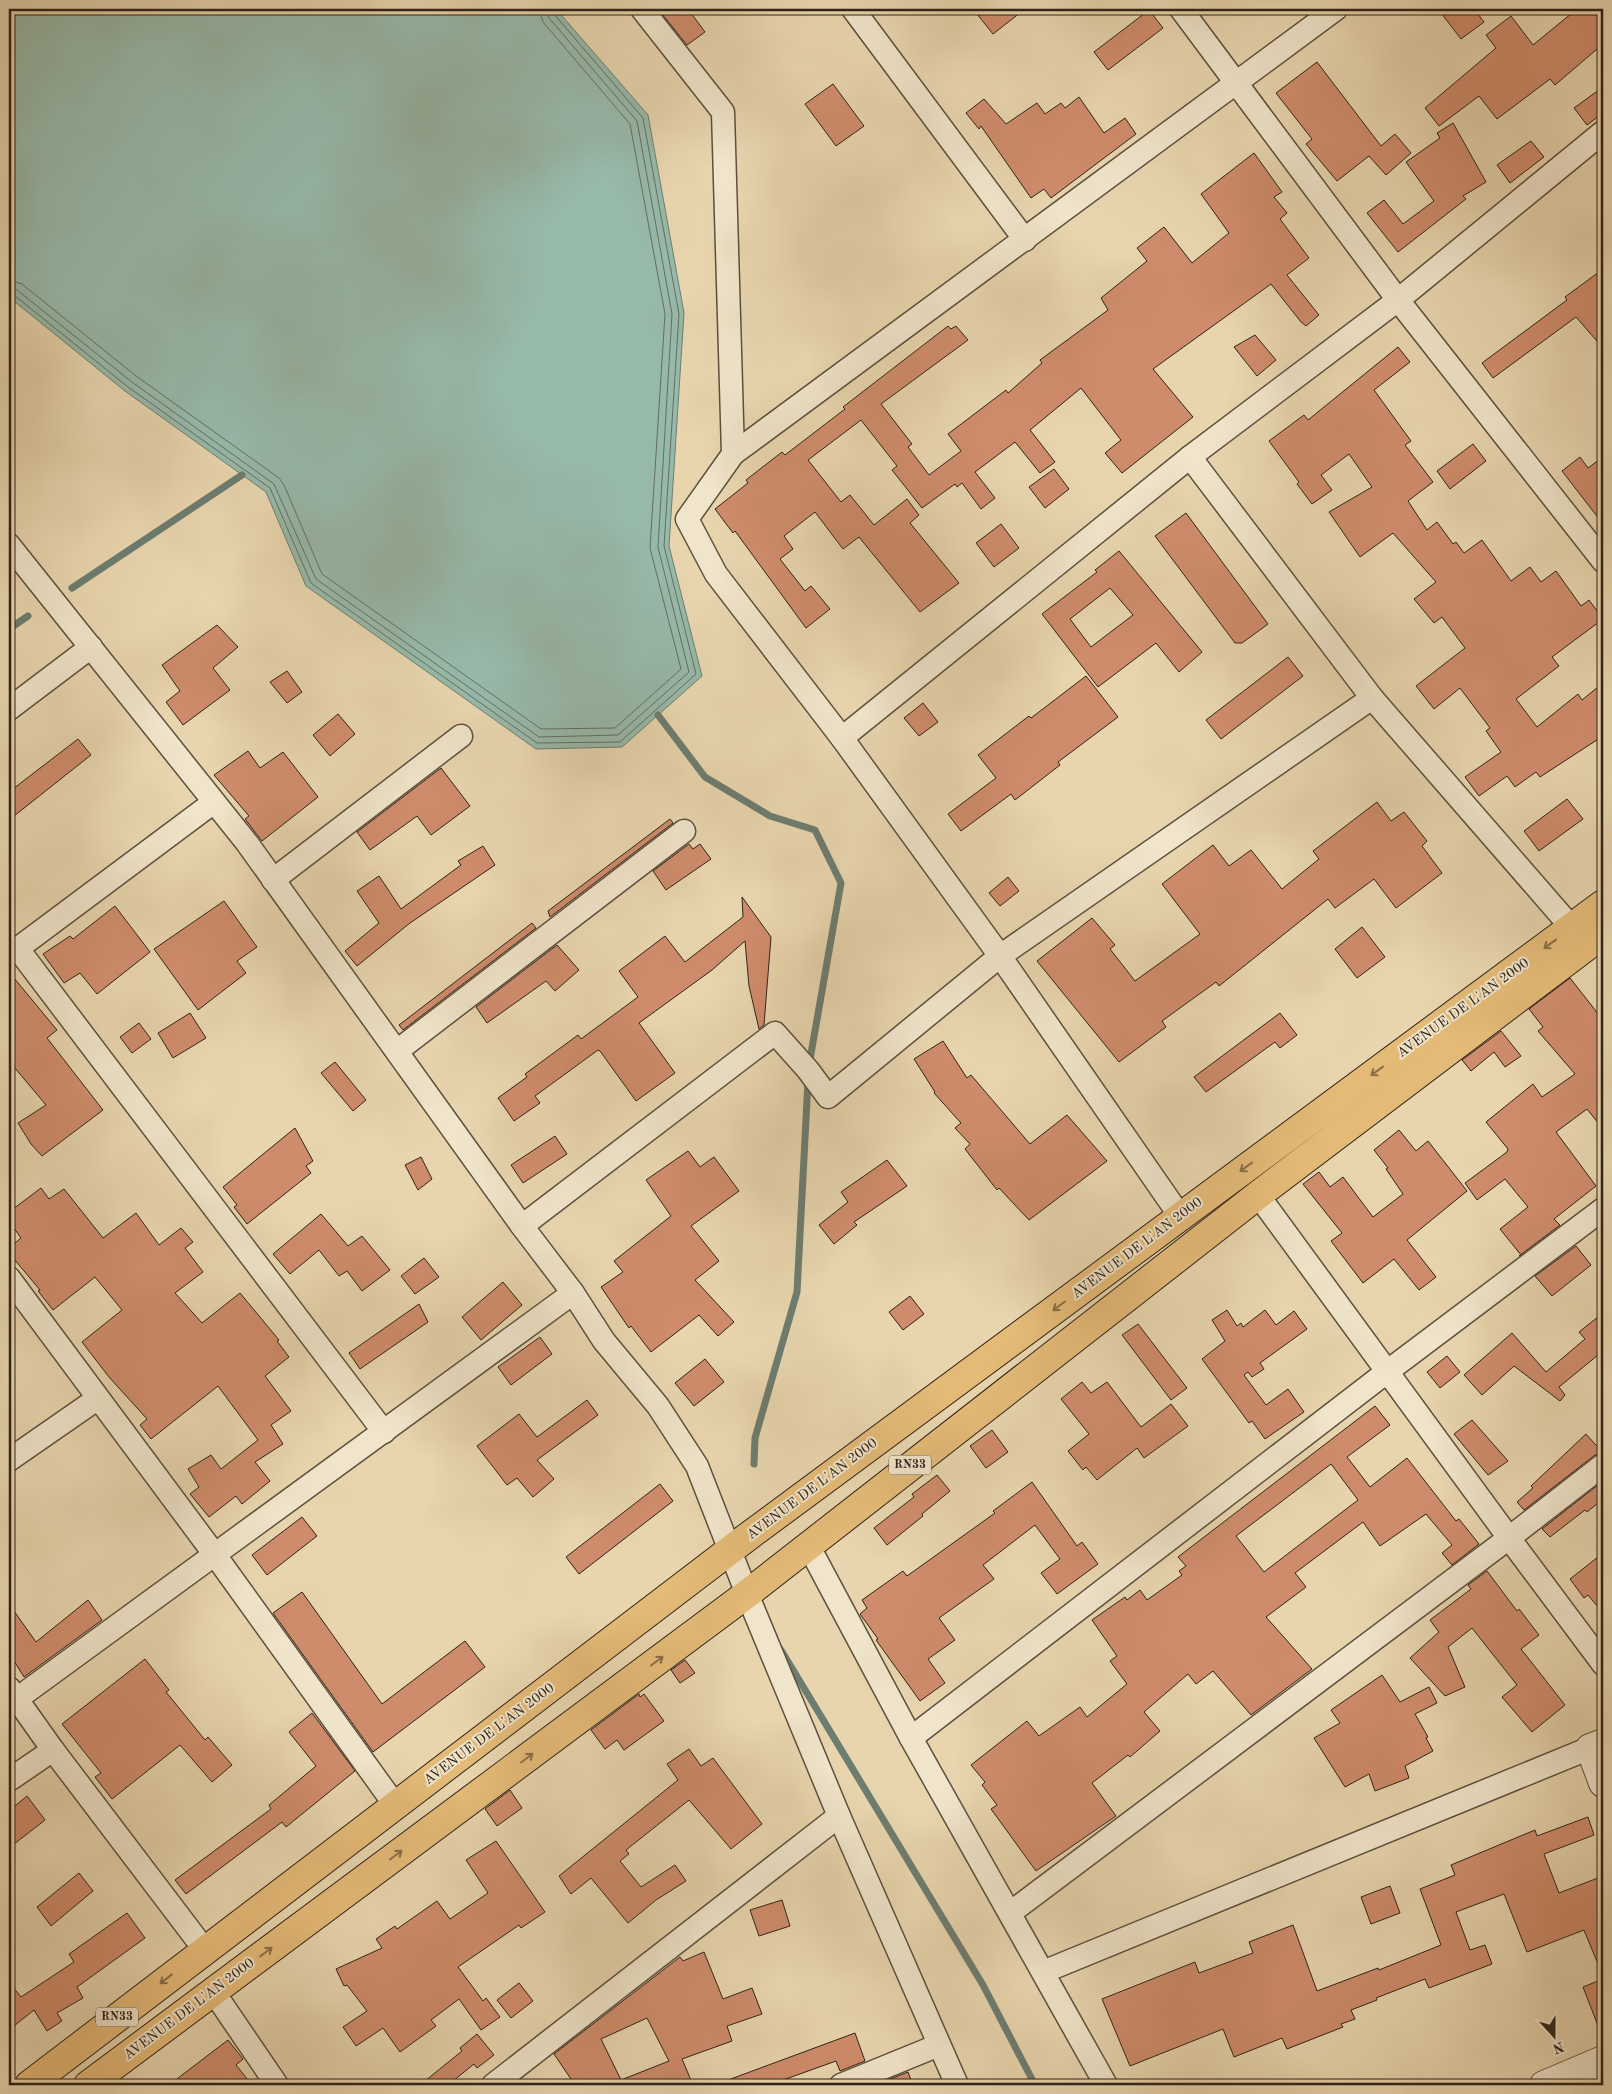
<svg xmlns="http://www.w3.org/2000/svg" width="1612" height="2094" viewBox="0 0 1612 2094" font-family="'Old Standard TT',serif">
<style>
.water{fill:#97b9aa;stroke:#6d7d70}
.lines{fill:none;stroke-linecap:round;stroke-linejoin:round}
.shore{stroke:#626e62;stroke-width:1}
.stream{stroke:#6d7d70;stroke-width:7}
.building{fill:#cf8c6c;stroke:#2e2319;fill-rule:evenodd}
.minor-casing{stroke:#5c503e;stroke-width:25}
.tertiary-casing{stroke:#5c503e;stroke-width:30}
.primary-casing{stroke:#2e2319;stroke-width:30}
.minor{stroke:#f0e4ca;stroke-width:22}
.tertiary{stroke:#f0e4ca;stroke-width:28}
.primary{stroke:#e4ba77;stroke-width:28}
.oneway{stroke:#896e48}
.labels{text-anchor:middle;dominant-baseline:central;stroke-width:4;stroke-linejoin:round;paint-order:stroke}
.shield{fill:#f0e4ca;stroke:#685d4e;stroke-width:1}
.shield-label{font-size:12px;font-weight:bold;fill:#2e2319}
.street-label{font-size:14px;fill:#2e2319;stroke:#f0e4ca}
</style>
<rect width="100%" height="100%" fill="#e8d5ae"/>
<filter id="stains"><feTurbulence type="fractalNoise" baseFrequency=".004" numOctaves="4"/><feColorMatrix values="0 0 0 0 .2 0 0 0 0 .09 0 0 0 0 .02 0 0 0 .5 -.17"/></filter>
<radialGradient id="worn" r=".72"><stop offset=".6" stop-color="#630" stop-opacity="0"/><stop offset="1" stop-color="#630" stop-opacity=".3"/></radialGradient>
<path class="water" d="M9 9H556L648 115 684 313 669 546 702 676 622 747 536 749 306 586 266 492 125 391 9 297Z"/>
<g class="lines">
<g class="shore">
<path d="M9 280 22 284 136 376 279 478 284 485 322 574 541 729 615 728 681 669 650 548 665 314 630 124 543 22 539 9"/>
<path d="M9 287 17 290 132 382 274 484 316 579 539 737 618 735 689 672 658 547 672 314 637 121 549 18 547 9"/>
<path d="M9 294 14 295 128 387 270 488 311 583 537 743 620 742 696 674 664 546 679 314 643 118 554 14 553 9"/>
</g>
<g class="stream">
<path d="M72 588 242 475"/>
<path d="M9 629 28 616"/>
<path d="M658 715 705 777 770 816 815 830 841 883 809 1065"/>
<path d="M754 1464 755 1438 797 1292 808 1081"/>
<path d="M781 1650 983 1985 1035 2085"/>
</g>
</g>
<g class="building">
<path d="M658 9H688L705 32 687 45Z"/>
<path d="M973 9H1025L993 34Z"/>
<path d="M1438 9H1474L1484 22 1461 39Z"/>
<path d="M1577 9H1591L1603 23V44L1555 85 1550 79 1497 119 1479 96 1439 126 1425 108 1496 48 1486 35 1511 16 1533 45Z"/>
<path d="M1149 10 1163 28 1108 70 1094 52Z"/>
<path d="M1317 62 1381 146 1395 134 1411 153 1386 175 1369 156 1337 181 1306 144 1312 139 1276 93Z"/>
<path d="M833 84 864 126 836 146 805 104Z"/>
<path d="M1603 87V113L1587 125 1574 108Z"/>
<path d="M1079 97 1104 133 1125 118 1136 134 1051 198 1044 189 1031 198 981 126 979 129 966 113 984 99 1006 124 1037 103 1045 114 1061 103 1065 108Z"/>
<path d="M1453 123 1486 182 1463 196 1466 199 1398 252 1367 213 1384 200 1403 224 1434 201 1406 162 1440 138 1437 133Z"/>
<path d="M1531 141 1544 157 1510 183 1497 165Z"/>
<path d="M1254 153 1282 192 1274 197 1287 213 1280 219 1309 258 1287 275 1319 315 1306 326 1301 322 1271 284 1153 369 1193 417 1122 473 1105 453 1121 440 1081 388 1030 430 1055 462 1040 473 1015 442 975 472 995 498 981 509 962 483 957 487 955 484 922 508 892 470 897 466 861 420 808 460 841 502 850 495 874 525 907 499 919 515 910 523 959 583 920 612 859 537 843 549 815 512 784 536 793 549 780 559 805 591 811 586 830 609 806 628 735 531 733 533 715 509 748 483 746 480 782 452 785 455 845 409 843 407 948 326 951 329 956 326 968 340 881 404 912 444 908 447 929 475 961 451 948 434 1006 390 1008 393 1042 363 1040 360 1108 310 1101 298 1147 261 1137 248 1164 227 1192 263 1229 233 1201 194Z"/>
<path d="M1603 269V348L1576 317 1493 378 1482 363 1567 300 1565 297Z"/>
<path d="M1255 335 1276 360 1257 376 1234 347Z"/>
<path d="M1398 347 1410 362 1374 390 1411 441 1405 445 1433 482 1408 501 1427 530 1437 522 1453 544 1456 542 1464 553 1482 540 1511 581 1530 567 1541 582 1556 571 1581 606 1589 600 1603 619 1552 657 1559 666 1516 699 1537 727 1578 694 1582 700 1603 683V736L1540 777 1536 772 1515 787 1507 776 1479 796 1465 777 1501 752 1486 731 1490 728 1460 688 1434 709 1416 686 1465 648 1442 617 1434 623 1414 599 1436 582 1393 533 1360 557 1329 512 1372 487 1349 454 1321 475 1332 490 1312 504 1297 484 1299 482 1269 441 1304 415 1308 420Z"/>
<path d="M1473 444 1486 461 1450 489 1437 471Z"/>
<path d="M1580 457 1588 468 1603 457V524L1562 471Z"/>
<path d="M1054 469 1069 489 1045 508 1029 487Z"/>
<path d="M1186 513 1268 624 1242 643H1235L1155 536Z"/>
<path d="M1001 524 1019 548 994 567 976 543Z"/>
<path d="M1119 551 1202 652 1179 672 1156 643 1098 687 1042 614 1097 572 1095 570ZM1110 588 1133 615 1091 647 1070 619Z"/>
<path d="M217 625 238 647 213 668 230 690 183 725 166 702 180 691 162 665Z"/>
<path d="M1288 657 1303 676 1221 739 1206 720Z"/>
<path d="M287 671 302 692 287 703 270 682Z"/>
<path d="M1086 676 1118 717 1058 762 1060 765 1015 800 1011 794 961 831 948 814 996 778 978 755 1029 716 1031 718Z"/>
<path d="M923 703 938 722 919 736 904 718Z"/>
<path d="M338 714 355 734 330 756 313 735Z"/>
<path d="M78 739 91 755 9 820V792Z"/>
<path d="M248 751 260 768 283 752 318 797 262 841 245 819 249 816 214 775Z"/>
<path d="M441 768 470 806 431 835 417 816 370 850 357 832Z"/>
<path d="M1567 799 1583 819 1539 851 1524 831Z"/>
<path d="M1377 802 1391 821 1404 812 1427 841 1422 846 1442 873 1396 908 1374 879 1335 908 1328 899 1219 986 1216 982 1162 1021 1166 1027 1119 1062 1037 961 1092 918 1115 945 1110 949 1135 981 1200 934 1162 884 1213 845 1229 866 1251 850 1282 889 1319 859 1313 851Z"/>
<path d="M670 819 673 823 550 917 548 911Z"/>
<path d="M689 844 693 849 700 844 711 859 666 890 653 871Z"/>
<path d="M483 846 495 865 410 923 357 966 345 951 379 923 357 891 379 876 401 909 461 865 458 861Z"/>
<path d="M1008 877 1019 891 1000 906 989 893Z"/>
<path d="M742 897 771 937 764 1025 759 1029 749 986 745 941 712 970 639 1023 675 1073 636 1101 600 1051 598 1050 535 1096 540 1103 514 1121 498 1098 527 1077 525 1074 578 1035 581 1039 638 997 619 971 665 936 685 962 743 917Z"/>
<path d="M224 901 257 947 237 961 246 973 198 1010 154 949Z"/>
<path d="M115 906 150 952 97 994 80 973 64 983 43 954 70 936 73 939Z"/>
<path d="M532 923 536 928 403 1030 399 1025Z"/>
<path d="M1362 927 1385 957 1357 978 1335 949Z"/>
<path d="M557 945 579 970 555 991 546 981 487 1023 476 1007Z"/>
<path d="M9 972 57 1030 47 1038 103 1110 42 1156 31 1144 18 1123 46 1105 9 1061Z"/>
<path d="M1570 978 1603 1020V1129L1587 1109 1556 1132 1596 1186 1554 1219 1560 1225 1519 1256 1521 1255 1500 1229 1528 1207 1505 1179 1477 1200 1465 1183 1507 1152 1508 1149 1486 1122 1533 1084 1542 1097 1575 1074 1538 1031 1543 1027 1529 1009Z"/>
<path d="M190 1013 206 1038 173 1058 158 1033Z"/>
<path d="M1280 1013 1297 1035 1280 1048 1275 1042 1206 1092 1194 1077Z"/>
<path d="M139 1023 151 1039 132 1053 120 1037Z"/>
<path d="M1501 1031 1521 1056 1505 1067 1494 1052 1471 1071 1462 1060Z"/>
<path d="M943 1041 967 1078 971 1075 1030 1144 1067 1115 1107 1161 1029 1220 999 1188 997 1190 965 1149 970 1144 955 1128 961 1123 934 1093 935 1092 914 1059Z"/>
<path d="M335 1062 366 1100 353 1111 321 1073Z"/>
<path d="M295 1128 313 1161 306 1166 311 1173 247 1224 234 1207 237 1205 223 1187Z"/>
<path d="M1399 1130 1416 1151 1428 1141 1467 1191 1407 1240 1436 1277 1419 1290 1394 1259 1363 1283 1331 1241 1342 1233 1303 1184 1319 1172 1330 1187 1343 1177 1373 1217 1403 1194 1386 1169 1388 1168 1374 1150Z"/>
<path d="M555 1136 567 1154 523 1183 511 1165Z"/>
<path d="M688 1151 700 1167 714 1157 739 1191 691 1226 719 1261 695 1280 734 1322 718 1336 699 1315 651 1352 631 1326 629 1328 601 1287 623 1272 614 1261 671 1216 646 1180Z"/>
<path d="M421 1157 432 1179 418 1190 405 1165Z"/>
<path d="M887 1160 907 1186 854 1222 857 1225 834 1244 819 1225 848 1202 841 1192Z"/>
<path d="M41 1188 49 1199 64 1189 103 1238 136 1213 159 1245 181 1228 193 1242 185 1248 203 1272 175 1293 202 1323 240 1293 279 1340 277 1341 289 1357 265 1376 291 1411 271 1425 283 1444 255 1462 270 1481 242 1504 236 1496 209 1517 190 1494 199 1487 188 1469 211 1455 221 1469 258 1440 218 1386 151 1439 140 1425 147 1419 109 1377 82 1342 122 1310 95 1277 53 1310 38 1291 40 1290 9 1253V1248L21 1238 9 1221V1212Z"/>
<path d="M321 1214 348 1246 362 1236 390 1270 362 1291 347 1271 339 1276 319 1250 290 1274 273 1254Z"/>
<path d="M1576 1246 1591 1265 1552 1296 1535 1276Z"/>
<path d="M424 1258 439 1277 415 1294 401 1276Z"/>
<path d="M503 1282 522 1305 481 1340 462 1317Z"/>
<path d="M910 1296 924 1314 903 1330 889 1312Z"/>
<path d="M419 1304 428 1322 360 1369 349 1353Z"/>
<path d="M1227 1310 1237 1326 1241 1323 1243 1327 1265 1310 1276 1325 1294 1311 1307 1329 1260 1363 1264 1369 1252 1377 1248 1372 1244 1375 1266 1405 1288 1389 1304 1412 1265 1439 1252 1421 1249 1423 1202 1359 1225 1341 1212 1320Z"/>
<path d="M1603 1313V1362L1598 1355 1559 1387 1565 1395 1560 1401 1514 1366 1482 1395 1464 1375 1512 1333 1546 1372 1585 1339 1579 1332Z"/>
<path d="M1138 1324 1187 1388 1171 1400 1122 1335Z"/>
<path d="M540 1337 552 1354 511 1385 498 1367Z"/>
<path d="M1447 1356 1460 1372 1440 1388 1427 1372Z"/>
<path d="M705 1359 724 1382 694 1406 675 1383Z"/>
<path d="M1082 1382 1091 1393 1107 1382 1141 1427 1171 1404 1188 1426 1144 1458 1137 1448 1097 1480 1086 1467 1083 1470 1068 1451 1089 1434 1061 1399Z"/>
<path d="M587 1400 598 1415 537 1460 554 1479 533 1497 517 1478 507 1485 477 1446 519 1414 537 1437Z"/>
<path d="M1375 1406 1390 1425 1347 1457 1370 1487 1407 1458 1456 1521 1459 1519 1479 1544 1452 1565 1442 1553 1452 1545 1426 1514 1380 1546 1363 1522 1295 1573 1306 1587 1266 1617 1312 1669 1251 1715 1213 1671 1196 1684 1188 1674 1144 1712 1160 1731 1130 1757 1128 1755 1092 1783 1116 1816 1036 1871 991 1809 997 1805 982 1785 985 1782 971 1765 1027 1721 1039 1736 1080 1707 1087 1717 1127 1684 1110 1661 1117 1656 1092 1620 1125 1597 1127 1600 1140 1590 1147 1600 1182 1575 1179 1571 1186 1566 1178 1557ZM1331 1464 1358 1500 1264 1572 1236 1536Z"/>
<path d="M1472 1420 1508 1461 1488 1475 1454 1434Z"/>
<path d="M992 1430 1008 1452 986 1468 970 1446Z"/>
<path d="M1586 1434 1602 1452 1595 1455 1524 1510 1517 1502 1533 1488 1531 1486Z"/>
<path d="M937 1475 950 1491 922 1514 923 1516 887 1545 874 1528 914 1497 912 1494Z"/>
<path d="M1603 1481V1499L1587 1512 1585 1510 1550 1537 1542 1529Z"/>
<path d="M1032 1482 1077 1546 1082 1542 1098 1564 1057 1594 1041 1573 1060 1559 1035 1525 983 1565 994 1579 939 1618 955 1640 928 1659 945 1683 920 1701 876 1640 878 1639 860 1614 867 1608 862 1600 903 1571 907 1576 995 1513 993 1511Z"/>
<path d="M660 1484 673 1501 579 1574 566 1557Z"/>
<path d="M302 1517 317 1536 267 1575 252 1555Z"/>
<path d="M1603 1553V1613L1588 1595 1584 1598 1570 1579Z"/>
<path d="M1487 1571 1517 1611 1519 1609 1539 1635 1521 1649 1565 1705 1532 1732 1502 1697 1517 1685 1472 1628 1448 1647 1465 1687 1445 1696 1410 1658 1439 1632 1430 1620 1471 1589 1468 1585Z"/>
<path d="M302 1592 382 1704 465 1641 485 1667 373 1752 273 1613Z"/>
<path d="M88 1600 102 1620 24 1677 9 1653V1604L36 1642Z"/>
<path d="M145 1659 169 1690 166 1692 205 1740 208 1737 232 1765 212 1782 180 1745 112 1799 95 1777 101 1773 62 1724Z"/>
<path d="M685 1660 695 1673 680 1683 671 1670Z"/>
<path d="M1382 1675 1400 1702 1429 1687 1437 1703 1415 1714 1428 1737 1426 1738 1433 1751 1405 1766 1409 1778 1375 1791 1369 1774 1345 1787 1314 1738 1340 1723 1331 1710Z"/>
<path d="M639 1694 640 1697 644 1694 664 1721 624 1750 617 1740 605 1749 591 1730Z"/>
<path d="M312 1713 355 1771 286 1827 282 1822 186 1894 175 1880 271 1809 269 1805 316 1766 289 1732Z"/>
<path d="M689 1749 701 1766 713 1758 762 1824 731 1849 689 1800 626 1850 629 1854 620 1861 641 1887 675 1865 686 1881 656 1900 628 1923 591 1878 571 1894 559 1876 678 1780 667 1764Z"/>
<path d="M510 1790 522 1808 497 1826 485 1809Z"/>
<path d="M27 1796 45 1820 9 1848V1811Z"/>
<path d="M1588 1817 1594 1835 1544 1854 1559 1893 1603 1876V1976L1584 1930 1527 1952 1504 1894 1456 1912 1470 1950 1485 1945 1492 1964 1429 1988 1425 1979 1376 1998 1377 2000 1351 2010 1355 2019 1341 2024 1343 2027 1287 2049 1282 2038 1234 2057 1223 2029 1130 2066 1102 1999 1195 1962 1199 1973 1253 1953 1249 1942 1293 1925 1317 1991 1378 1968 1379 1970 1441 1945 1420 1889 1455 1875 1451 1865 1535 1830 1537 1836Z"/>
<path d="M496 1841 545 1912 521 1928 519 1925 458 1967 483 2001 486 1998 500 2017 481 2030 459 1999 431 2020 436 2026 400 2052 383 2028 356 2046 343 2027 367 2011 347 1985 344 1986 336 1969 382 1948 376 1939 395 1926 397 1929 437 1901 450 1919 488 1893 466 1860Z"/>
<path d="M79 1873 93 1891 51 1926 37 1907Z"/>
<path d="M1390 1886 1400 1913 1371 1924 1361 1897Z"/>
<path d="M782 1900 790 1926 759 1936 750 1910Z"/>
<path d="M127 1913 145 1938 77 1987 83 1998 57 2013 62 2021 47 2031 34 2010 9 2030V1982L21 1997 74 1962 69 1954Z"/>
<path d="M704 1952 723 1999 752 1988 762 2014 727 2026 732 2041 682 2059 693 2085H575L554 2054 680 1957 683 1961ZM647 2018 669 2061 621 2080 601 2039Z"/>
<path d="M1603 1979V2036H1602L1583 1987Z"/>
<path d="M519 1983 533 2001 511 2018 497 2000Z"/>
<path d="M855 2033 865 2061 840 2071 836 2061 769 2085H720V2083Z"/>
<path d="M477 2034 494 2055 477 2068 474 2064 448 2085H420L462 2051 460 2048Z"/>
<path d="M228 2040 243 2059 236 2065 252 2085H169Z"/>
<path d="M908 2072 913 2085H875Z"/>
</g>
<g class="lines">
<g class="minor-casing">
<g id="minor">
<path d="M642 9 723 112 733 454 687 519 716 574 842 738 1000 956 1180 1216"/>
<path d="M853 9 1025 240"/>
<path d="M1181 9 1398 300 1603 561"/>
<path d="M733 454 1336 9"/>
<path d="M1190 457 1372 698 1572 928"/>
<path d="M9 545 247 843 522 1226 573 1293 604 1341 658 1406 697 1466 747 1594 839 1816 957 2085"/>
<path d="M9 709 91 647"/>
<path d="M842 738 1190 457 1398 300 1603 132"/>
<path d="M273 880 461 736"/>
<path d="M18 949 384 1432"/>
<path d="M9 955 214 802"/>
<path d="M397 1051 684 831"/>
<path d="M1258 1195 1509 1538 1603 1664"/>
<path d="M522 1226 775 1033 808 1070 828 1097 1000 956 1372 698"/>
<path d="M9 1278 215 1555 395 1805"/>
<path d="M9 1460 97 1399"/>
<path d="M808 1545 911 1738 1106 2085"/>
<path d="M9 1688 53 1750 204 1949"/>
<path d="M18 1698 573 1293"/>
<path d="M911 1738 1388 1371 1603 1209"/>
<path d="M9 1780 53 1750"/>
<path d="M1010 1913 1509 1538 1603 1465"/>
<path d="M1043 1972 1590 1748"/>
<path d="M213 1991 277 2085"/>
<path d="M1585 2068 1597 2085"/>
<path d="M493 2085 839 1816"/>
<path d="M841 2085 939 2045"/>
</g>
</g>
<g class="tertiary-casing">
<g id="tertiary">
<path d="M1603 1743 1590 1748 1603 1783"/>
<path d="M1544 2085 1603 2060"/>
</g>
</g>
<g class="primary-casing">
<g id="primary">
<path d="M29 2085 746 1538 1603 904"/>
<path d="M88 2085 747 1594 1258 1195 1603 934"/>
</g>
</g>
<use href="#minor" class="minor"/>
<use href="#tertiary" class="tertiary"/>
<use href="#primary" class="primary"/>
</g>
<defs><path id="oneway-shaft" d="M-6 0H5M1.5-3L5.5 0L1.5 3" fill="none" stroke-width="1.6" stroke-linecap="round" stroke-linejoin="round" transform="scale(1.25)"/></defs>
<g class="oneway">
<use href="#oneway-shaft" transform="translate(1550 944) rotate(144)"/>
<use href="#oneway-shaft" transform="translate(1377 1071) rotate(144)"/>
<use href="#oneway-shaft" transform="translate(1246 1167) rotate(144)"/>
<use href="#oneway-shaft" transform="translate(1059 1306) rotate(143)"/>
<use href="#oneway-shaft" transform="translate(657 1661) rotate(-37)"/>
<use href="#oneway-shaft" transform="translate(527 1758) rotate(-37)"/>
<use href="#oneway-shaft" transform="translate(396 1855) rotate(-37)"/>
<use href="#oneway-shaft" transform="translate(266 1952) rotate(-37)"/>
<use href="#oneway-shaft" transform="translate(166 1979) rotate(142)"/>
</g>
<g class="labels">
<g class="shield">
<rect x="889" y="1455.5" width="42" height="19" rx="4"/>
<rect x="96" y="2007.5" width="42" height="19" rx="4"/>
</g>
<g class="shield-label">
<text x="910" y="1465">RN33</text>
<text x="117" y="2017">RN33</text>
</g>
<g class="street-label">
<text transform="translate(1463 1008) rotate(-36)">AVENUE DE L'AN 2000</text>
<text transform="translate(1137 1248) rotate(-37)">AVENUE DE L'AN 2000</text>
<text transform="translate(812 1489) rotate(-37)">AVENUE DE L'AN 2000</text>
<text transform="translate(489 1734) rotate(-37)">AVENUE DE L'AN 2000</text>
<text transform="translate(189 2009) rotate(-37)">AVENUE DE L'AN 2000</text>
</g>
</g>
<rect width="1612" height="2094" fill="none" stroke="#e8d5ae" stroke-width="30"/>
<rect x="10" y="10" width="1592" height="2074" fill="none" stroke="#2e2319" stroke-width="2.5"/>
<rect x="15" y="15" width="1582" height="2064" fill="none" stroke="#2e2319"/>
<g transform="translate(1554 2036) rotate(159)" stroke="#f0e4ca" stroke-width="4" paint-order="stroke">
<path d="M0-4L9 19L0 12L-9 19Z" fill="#2e2319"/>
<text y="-8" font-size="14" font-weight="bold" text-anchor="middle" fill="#2e2319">N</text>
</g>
<rect width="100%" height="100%" filter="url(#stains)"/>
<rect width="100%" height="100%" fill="url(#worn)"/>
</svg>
